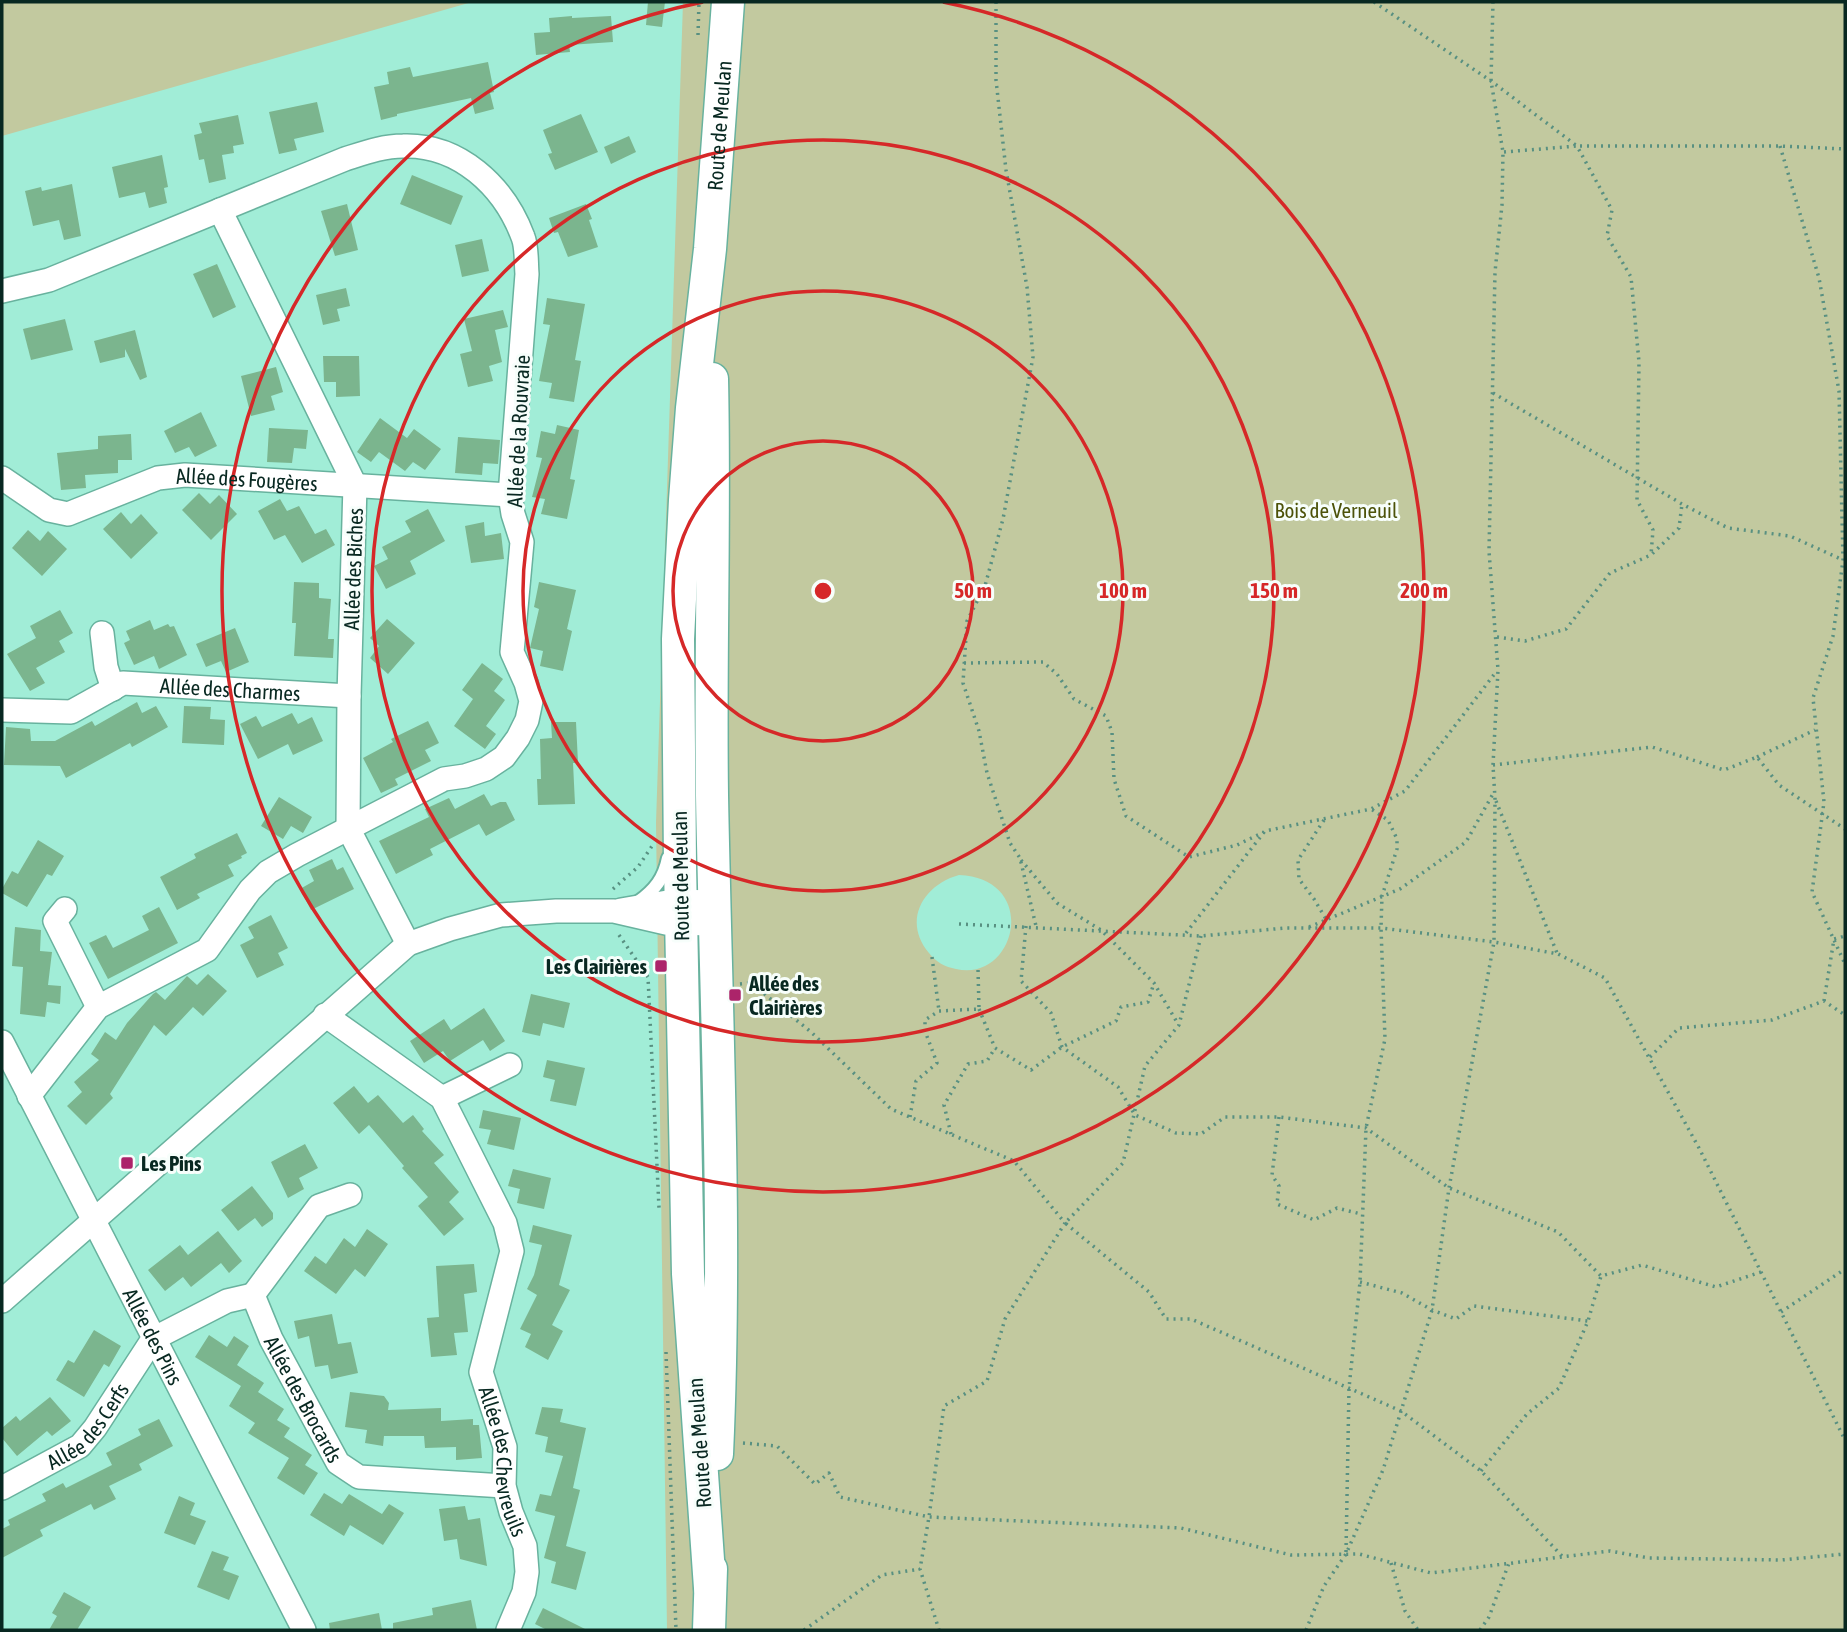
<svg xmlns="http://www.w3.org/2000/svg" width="1847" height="1632" viewBox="0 0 1847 1632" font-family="'Asap Condensed',sans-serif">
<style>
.green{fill:#c2c99f;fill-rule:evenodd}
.building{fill:#7bb58e}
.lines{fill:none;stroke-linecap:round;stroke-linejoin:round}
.lane-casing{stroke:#68b29e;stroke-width:16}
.street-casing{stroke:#68b29e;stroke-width:26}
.secondary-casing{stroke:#68b29e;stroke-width:35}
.path{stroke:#589081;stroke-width:3.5;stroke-dasharray:2 5;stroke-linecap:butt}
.lane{stroke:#fff;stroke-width:12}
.street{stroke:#fff;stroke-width:23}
.secondary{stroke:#fff;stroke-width:32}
.ring{fill:none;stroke:#d62828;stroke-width:3.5}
.poi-dot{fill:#ac246a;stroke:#f7fefb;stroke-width:2.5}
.labels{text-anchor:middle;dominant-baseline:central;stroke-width:6;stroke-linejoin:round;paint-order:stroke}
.street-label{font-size:21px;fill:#082821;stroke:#f7fefb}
.park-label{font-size:21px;fill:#4c5209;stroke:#f7fefb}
.poi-label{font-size:21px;font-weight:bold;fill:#082821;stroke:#f7fefb;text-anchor:start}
.centre{fill:#d62828;stroke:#f7fefb;stroke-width:3.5}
.ring-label{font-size:21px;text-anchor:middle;font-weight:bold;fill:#d62828;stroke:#f7fefb;stroke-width:6;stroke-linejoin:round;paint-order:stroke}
</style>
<rect width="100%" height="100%" fill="#a1edd7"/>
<g class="green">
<path d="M2 2H472L2 136Z"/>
<path d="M683 2H1845V1630H667L656 823ZM959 875C1041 879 1016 983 956 969 945 967 936 962 929 953 902 921 923 885 959 875Z"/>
</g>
<g class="building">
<path d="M648 2H665L662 27 646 25Z"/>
<path d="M572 16V18L611 16 613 42 569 45 570 52 536 55 534 33 550 32 549 18Z"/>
<path d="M488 62 494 92 490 93 494 109 475 114 471 98 397 114V116L381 120 374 87 389 84 387 72 410 67 413 77Z"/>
<path d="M317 102 324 132 294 139 297 150 279 154 269 112Z"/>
<path d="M581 114 598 152 555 170 548 154 552 153 543 130Z"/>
<path d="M238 115 244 144 233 146 234 153 222 155 226 179 209 183 204 159 199 160 194 135 202 133 199 123Z"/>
<path d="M629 136 636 152 611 164 604 147Z"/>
<path d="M162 155 168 187 164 188 167 203 149 208 145 192 119 198 112 167Z"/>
<path d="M412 175 463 196 451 225 400 204Z"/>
<path d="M72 184 81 236 64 240 59 220 33 226 25 191 41 187 42 191Z"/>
<path d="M347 204 358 250 335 256 321 211Z"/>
<path d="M586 204 592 219 589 220 598 247 568 257 558 232 554 233 549 218Z"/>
<path d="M482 239 489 271 462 277 455 245Z"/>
<path d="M217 264 236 307 213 318 193 274Z"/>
<path d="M346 288 350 306 337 309 340 321 323 325 316 295Z"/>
<path d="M547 298 585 304 575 360 581 361 574 402 549 398 552 383 539 381 550 325 543 324Z"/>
<path d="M503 310 508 327 495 330 502 362 489 366 493 381 468 387 460 354 472 351 464 319Z"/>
<path d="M65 319 73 350 31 360 23 329Z"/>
<path d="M135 330 147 377 140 380 125 349V357L100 363 94 341Z"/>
<path d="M323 356H359L360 396 336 397V382H324Z"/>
<path d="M276 367 283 392 271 396 275 410 251 416 241 376Z"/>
<path d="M201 412 217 446 195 457 189 447 175 453 164 431Z"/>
<path d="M380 418 407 438 414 429 441 449 425 470 413 462 405 471 379 452 371 462 357 452Z"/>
<path d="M557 425 579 430 570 479 575 480 567 519 541 514 545 499 532 497 542 458 536 457 541 431 555 434Z"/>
<path d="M269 428 308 430 306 449 294 448 292 463 267 462Z"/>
<path d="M131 434 132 460H118V473L85 475 86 488 61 490 57 453 98 449V436Z"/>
<path d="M458 437 500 440 498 464 483 463 482 475 455 473Z"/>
<path d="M199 493 210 504 219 495 237 514 211 540 182 510Z"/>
<path d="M280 499 287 511 299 506 315 534 326 529 335 545 302 563 285 535 274 540 258 511Z"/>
<path d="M428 509 445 541 410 561 416 574 386 589 374 566 388 559 382 547 411 532 405 521Z"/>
<path d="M121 512 131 524 141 514 158 533 131 559 103 529Z"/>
<path d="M484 522 485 536 501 533 504 559 471 563 465 526Z"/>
<path d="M28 530 40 541 48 531 67 549 42 576 12 548Z"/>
<path d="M294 582 319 583V598L331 599 328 639H334L333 658 294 656 296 623H292Z"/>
<path d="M539 582 576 590 567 629 572 631 563 671 540 666 543 651 530 648 539 609 534 607Z"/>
<path d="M60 610 73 633 59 641 65 652 36 668 45 683 30 691 7 654 36 638 30 626Z"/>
<path d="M387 619 415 643 388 674 370 658 379 646 370 638Z"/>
<path d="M150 620 154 630 168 624 170 627 174 626 187 655 159 669 154 656 134 665 124 643 130 640 126 631Z"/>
<path d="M235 628 249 662 226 672 221 661 206 667 196 644Z"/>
<path d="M482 663 503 679 494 691 505 700 486 726 496 734 485 749 454 726 473 699 462 690Z"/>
<path d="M137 702 142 713 156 706 168 727 132 747 130 743 66 778 60 766 4 765 6 727 30 729 31 741H55L92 721 95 726Z"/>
<path d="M184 706 211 707 210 719 225 720 224 745 182 743Z"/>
<path d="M292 713 298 724 312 717 323 741 293 755 288 744 258 759 240 724 256 716 262 727Z"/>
<path d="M428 721 439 743 425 750 431 761 395 779 398 785 381 793 363 758 393 742 391 739Z"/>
<path d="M551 722H576L578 763H573L575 804 538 805 537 779H541L540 739 552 738Z"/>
<path d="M484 794 491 806 500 802H506L515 820 486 836 479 824 430 849 433 855 396 874 379 841 429 817 425 809 449 798 455 809Z"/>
<path d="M279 797 312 817 303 833 291 826 283 839 261 826Z"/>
<path d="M237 833 247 853 241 856 242 858 228 865 234 876 197 894 200 898 177 910 160 877 196 858 194 854Z"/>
<path d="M38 840 64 856 52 876 47 874 27 907 2 893V889L12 871 18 874Z"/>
<path d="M332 859 337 870 343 867 354 889 311 910 300 889 314 881 309 870Z"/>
<path d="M159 907 178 943 108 979 89 943 106 935 113 948 149 930 142 916Z"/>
<path d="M271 915 288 948 278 953 284 965 257 978 240 945 254 938 248 927Z"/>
<path d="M15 927 41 930 40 951 52 952 48 985 61 986 60 1004 47 1002 45 1017 20 1014 23 967 12 966Z"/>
<path d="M208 974 227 991 203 1016 193 1007 166 1036 154 1025 110 1094 113 1098 86 1125 67 1106 82 1092 74 1082 99 1060 91 1054 105 1032 116 1040 127 1023 153 994 156 992 165 1000 187 976 197 985Z"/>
<path d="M531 994 570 1003 564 1028 543 1023 540 1036 522 1032Z"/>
<path d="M484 1008 505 1041 490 1051 483 1040 450 1061 443 1051 424 1063 410 1041 444 1019 451 1030Z"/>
<path d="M547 1060 585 1068 576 1106 550 1101 555 1080 543 1077Z"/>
<path d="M354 1086 368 1103 378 1095 403 1123 413 1115 424 1129 422 1131 444 1155 434 1163 459 1192 449 1202 464 1219 444 1236 418 1206 428 1197 402 1168 404 1166 369 1125 359 1134 333 1103Z"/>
<path d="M483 1110 521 1118 514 1150 487 1144 491 1130 479 1128Z"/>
<path d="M305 1144 318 1168 299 1178 304 1189 288 1198 271 1162Z"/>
<path d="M513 1169 551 1178 544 1209 517 1203 520 1189 508 1186Z"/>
<path d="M252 1186 273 1213V1219L262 1227 255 1218 238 1231 221 1210Z"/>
<path d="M533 1225 572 1235 559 1285 570 1290 552 1325 563 1331 548 1360 525 1347 531 1334 520 1329 537 1295 527 1289 534 1275 542 1245 529 1242Z"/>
<path d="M367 1229 388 1244 365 1277 355 1269 336 1294 304 1271 315 1256 326 1264 344 1238 355 1247Z"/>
<path d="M218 1231 242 1261 229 1273 221 1263 191 1287 183 1277 165 1291 148 1270 180 1245 188 1255Z"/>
<path d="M474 1264 477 1292 464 1294 468 1332 454 1333 457 1355 431 1357 427 1318 439 1317 436 1266Z"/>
<path d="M332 1314 338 1344 351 1342 358 1373 331 1379 328 1365 315 1367 309 1336 298 1339 294 1321Z"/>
<path d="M94 1330 121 1346 109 1367 104 1364 84 1397 56 1380 68 1360 74 1363Z"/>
<path d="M209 1335 227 1347 234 1336 249 1346 237 1365 264 1383 258 1392 284 1409 277 1420 290 1428 284 1437 312 1455 305 1465 318 1473 304 1495 277 1478 289 1458 248 1433 255 1423 229 1406 241 1386 195 1357Z"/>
<path d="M350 1392 384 1396 389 1403 388 1410 441 1408V1421L473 1419V1425H479L482 1458 456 1460V1447L425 1448 424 1436H384L383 1446 365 1443 367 1430 345 1427Z"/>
<path d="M50 1397 71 1421 52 1436 47 1431 17 1456 2 1438V1428L16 1416 20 1421Z"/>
<path d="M542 1407 563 1409 560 1422 586 1428 573 1488 580 1490 566 1546 586 1552 576 1590 551 1583 556 1562 544 1558 555 1516 535 1511 540 1494 551 1496 563 1456 545 1452 548 1437 535 1434Z"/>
<path d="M159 1419 173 1446 139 1464 142 1470 109 1486 116 1499 94 1510 91 1504 40 1530 43 1536 2 1558V1529L10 1525 8 1520 46 1501 42 1494 63 1483 66 1488 112 1465 106 1453 141 1435 138 1429Z"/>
<path d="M324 1493 342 1504 349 1494 382 1514 389 1504 404 1513 383 1545 350 1525 344 1536 310 1515Z"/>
<path d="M179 1496 195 1503 190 1515 206 1521 195 1545 164 1533Z"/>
<path d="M465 1506 468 1520 480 1518 487 1566 460 1559 457 1539 444 1541 439 1509Z"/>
<path d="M212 1551 229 1557 223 1570 239 1576 229 1600 197 1587Z"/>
<path d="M64 1592 91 1607 77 1630H49L57 1616 52 1613Z"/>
<path d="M471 1600 477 1630H393V1623L433 1615 432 1608Z"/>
<path d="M543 1608 587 1630H547L535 1624Z"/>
<path d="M379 1613 382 1630H330L329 1623Z"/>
</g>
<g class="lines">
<g class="lane-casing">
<path id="lane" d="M638 902C655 890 664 878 668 858"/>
</g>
<g class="street-casing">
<g id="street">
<path d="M220 210 355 485 349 696 348 828 408 944"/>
<path d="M2 291 49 280 345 159C364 153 383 146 403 146 459 144 504 186 523 237 527 247 526 262 527 274L510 495 513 514 522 542 512 652 526 683 531 701 527 720 518 738 504 757 486 769 465 776 444 779 297 855 268 872 250 890 207 950 98 1007 29 1096"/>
<path id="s1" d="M2 478 49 510 68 514 158 478 185 475 510 495"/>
<path d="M102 633 106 667 113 689"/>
<path id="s2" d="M2 710 71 712 123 683 349 696"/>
<path d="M65 909 55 921 98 1007"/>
<path d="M621 910 673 901 715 902"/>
<path id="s3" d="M325 1015 442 1098 505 1223 512 1251 481 1372 505 1447 504 1486 511 1512 525 1546 527 1572 524 1592 508 1630"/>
<path id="s4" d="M2 1042 304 1630"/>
<path d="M442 1098 510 1065"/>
<path d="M253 1295 319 1206 350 1195"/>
<path d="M2 1301 408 944 450 929 501 915 556 911H614L666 923 716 924"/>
<path id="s5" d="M2 1488 80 1446 95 1428 153 1339 227 1301 253 1295 271 1339 338 1463 359 1477 504 1486"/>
</g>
</g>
<g class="secondary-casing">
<g id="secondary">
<path d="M712 379C715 518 710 656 712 795 716 1015 727 1234 717 1454"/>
<path id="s6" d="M710 1588 688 1274 680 864 678 639 685 500 692 408 710 249 728 2"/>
<path d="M709 1630 711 1569"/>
</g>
</g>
<g class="path">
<path d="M996 2V80L1006 170 1027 287 1033 357 1003 519 985 586 967 621 963 683 979 731 987 773 1010 843 1020 858 1036 926"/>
<path d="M1374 2 1491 81 1577 146H1780L1845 149"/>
<path d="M698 35 699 2"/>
<path d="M1780 146 1819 278 1839 391 1843 560 1833 636 1813 698 1824 802 1812 892 1845 964"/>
<path d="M1504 152 1577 146 1612 210 1607 236 1631 277 1639 362 1637 500 1653 530 1651 555"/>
<path d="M1493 393 1682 504 1728 528 1790 536 1843 560"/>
<path d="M1497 637 1525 641 1566 629 1610 573 1651 555 1679 528 1682 504"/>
<path d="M964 663 1043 662 1057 674 1074 699 1106 716 1112 732 1114 779 1126 816 1189 857 1237 845 1264 832"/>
<path d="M1757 757 1815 730"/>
<path d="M1493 765 1652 747 1724 770 1757 757 1779 785 1845 829"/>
<path d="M1496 801 1557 953"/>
<path d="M1324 820 1298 860 1299 879 1314 899 1326 919"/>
<path d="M1021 860 1057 903 1101 930 1154 983 1178 1024"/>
<path d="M613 889 638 867 654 843"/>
<path d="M959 924 1201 936 1285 928H1381L1494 942 1558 954 1605 978 1699 1148 1845 1440"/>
<path d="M1026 926 1021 981 1051 1013 1062 1047 1118 1087 1135 1115 1176 1133 1201 1134 1225 1117H1279L1366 1128 1449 1188 1558 1232 1601 1276 1642 1265 1716 1287 1761 1272"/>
<path d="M1309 927 1400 889 1466 842 1494 792"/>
<path d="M1186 933 1265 831 1371 809 1405 791 1496 672"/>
<path d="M619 935 648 977 659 1208"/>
<path d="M1201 936 1179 1025 1145 1066 1123 1163 1065 1223 1149 1292 1166 1319H1191L1401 1411 1481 1471 1563 1557"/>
<path d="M932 957 939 1011"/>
<path d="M740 984 751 983 811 1032 891 1109 1014 1161 1065 1223 1005 1319 987 1381 944 1406 929 1517 920 1569 939 1630"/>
<path d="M1824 1001 1834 939 1845 936"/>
<path d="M979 1009 995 1048"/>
<path d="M1650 1057 1679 1028 1772 1020 1824 1001 1845 1015"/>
<path d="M910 1117 916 1081 937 1063 925 1031V1020L939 1011 979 1009 978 969"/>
<path d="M1279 1117 1272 1175 1279 1186 1277 1204 1314 1220 1337 1208 1361 1214"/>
<path d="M951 1134 944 1105 968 1064 987 1061 995 1048 1031 1070 1062 1047 1116 1021 1121 1007 1148 1002 1154 983"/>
<path d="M1360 1282 1402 1293 1432 1310 1456 1319 1474 1306 1588 1321"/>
<path d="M1781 1312 1845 1269"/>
<path d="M666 1352 676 1630"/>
<path d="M743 1443 777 1446 815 1484 829 1473 840 1497 929 1517 1181 1528 1291 1555 1359 1554 1431 1573 1610 1551 1649 1558 1781 1560 1845 1554"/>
<path d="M1481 1471 1527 1414 1559 1388 1588 1321 1601 1276"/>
<path d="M1346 1552 1349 1388 1360 1282 1366 1128 1385 1039 1381 928 1382 896 1397 849V839L1388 820 1371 809"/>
<path d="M1391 1563 1405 1611 1418 1630"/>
<path d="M804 1630 882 1575 920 1569"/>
<path d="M1306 1630 1324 1586 1346 1554 1383 1470 1432 1310 1449 1188 1494 942 1495 799 1493 765 1498 670 1489 551 1495 272 1502 205 1503 152 1491 81 1493 2"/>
<path d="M1480 1630 1489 1617 1509 1563"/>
</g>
<use href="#lane" class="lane"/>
<use href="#street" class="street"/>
<use href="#secondary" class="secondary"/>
</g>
<g class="ring">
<circle cx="823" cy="591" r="150"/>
<circle cx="823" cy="591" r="300"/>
<circle cx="823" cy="591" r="451"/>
<path d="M943 2A601 601 0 1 1 703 2"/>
</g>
<g class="poi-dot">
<rect x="654" y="959" width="14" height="14" rx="3.5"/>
<rect x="728" y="988" width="14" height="14" rx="3.5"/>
<rect x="120" y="1156" width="14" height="14" rx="3.5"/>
</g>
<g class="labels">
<g class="street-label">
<text stroke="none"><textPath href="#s6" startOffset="1465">Route de Meulan</textPath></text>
<text transform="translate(518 431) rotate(-87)">Allée de la Rouvraie</text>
<text stroke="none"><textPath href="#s1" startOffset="262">Allée des Fougères</textPath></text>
<text transform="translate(353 569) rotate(-88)">Allée des Biches</text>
<text stroke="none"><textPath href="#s2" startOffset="236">Allée des Charmes</textPath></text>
<text transform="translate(680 876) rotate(-91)">Route de Meulan</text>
<text stroke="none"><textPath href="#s4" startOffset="331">Allée des Pins</textPath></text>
<text stroke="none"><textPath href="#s5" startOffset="444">Allée des Brocards</textPath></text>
<text stroke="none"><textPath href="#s5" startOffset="108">Allée des Cerfs</textPath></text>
<text transform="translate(699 1443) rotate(-94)">Route de Meulan</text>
<text stroke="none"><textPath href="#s3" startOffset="530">Allée des Chevreuils</textPath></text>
</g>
<g class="park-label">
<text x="1336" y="510">Bois de Verneuil</text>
</g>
<g class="poi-label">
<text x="647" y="966" text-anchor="end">Les Clairières</text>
<text x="749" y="983">Allée des<tspan x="749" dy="24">Clairières</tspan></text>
<text x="141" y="1163">Les Pins</text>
</g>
</g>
<circle cx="823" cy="591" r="10" class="centre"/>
<g class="ring-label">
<text x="973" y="598">50 m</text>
<text x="1123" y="598">100 m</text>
<text x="1274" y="598">150 m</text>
<text x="1424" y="598">200 m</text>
</g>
<rect width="1847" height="1632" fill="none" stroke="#082821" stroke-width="7"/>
</svg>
